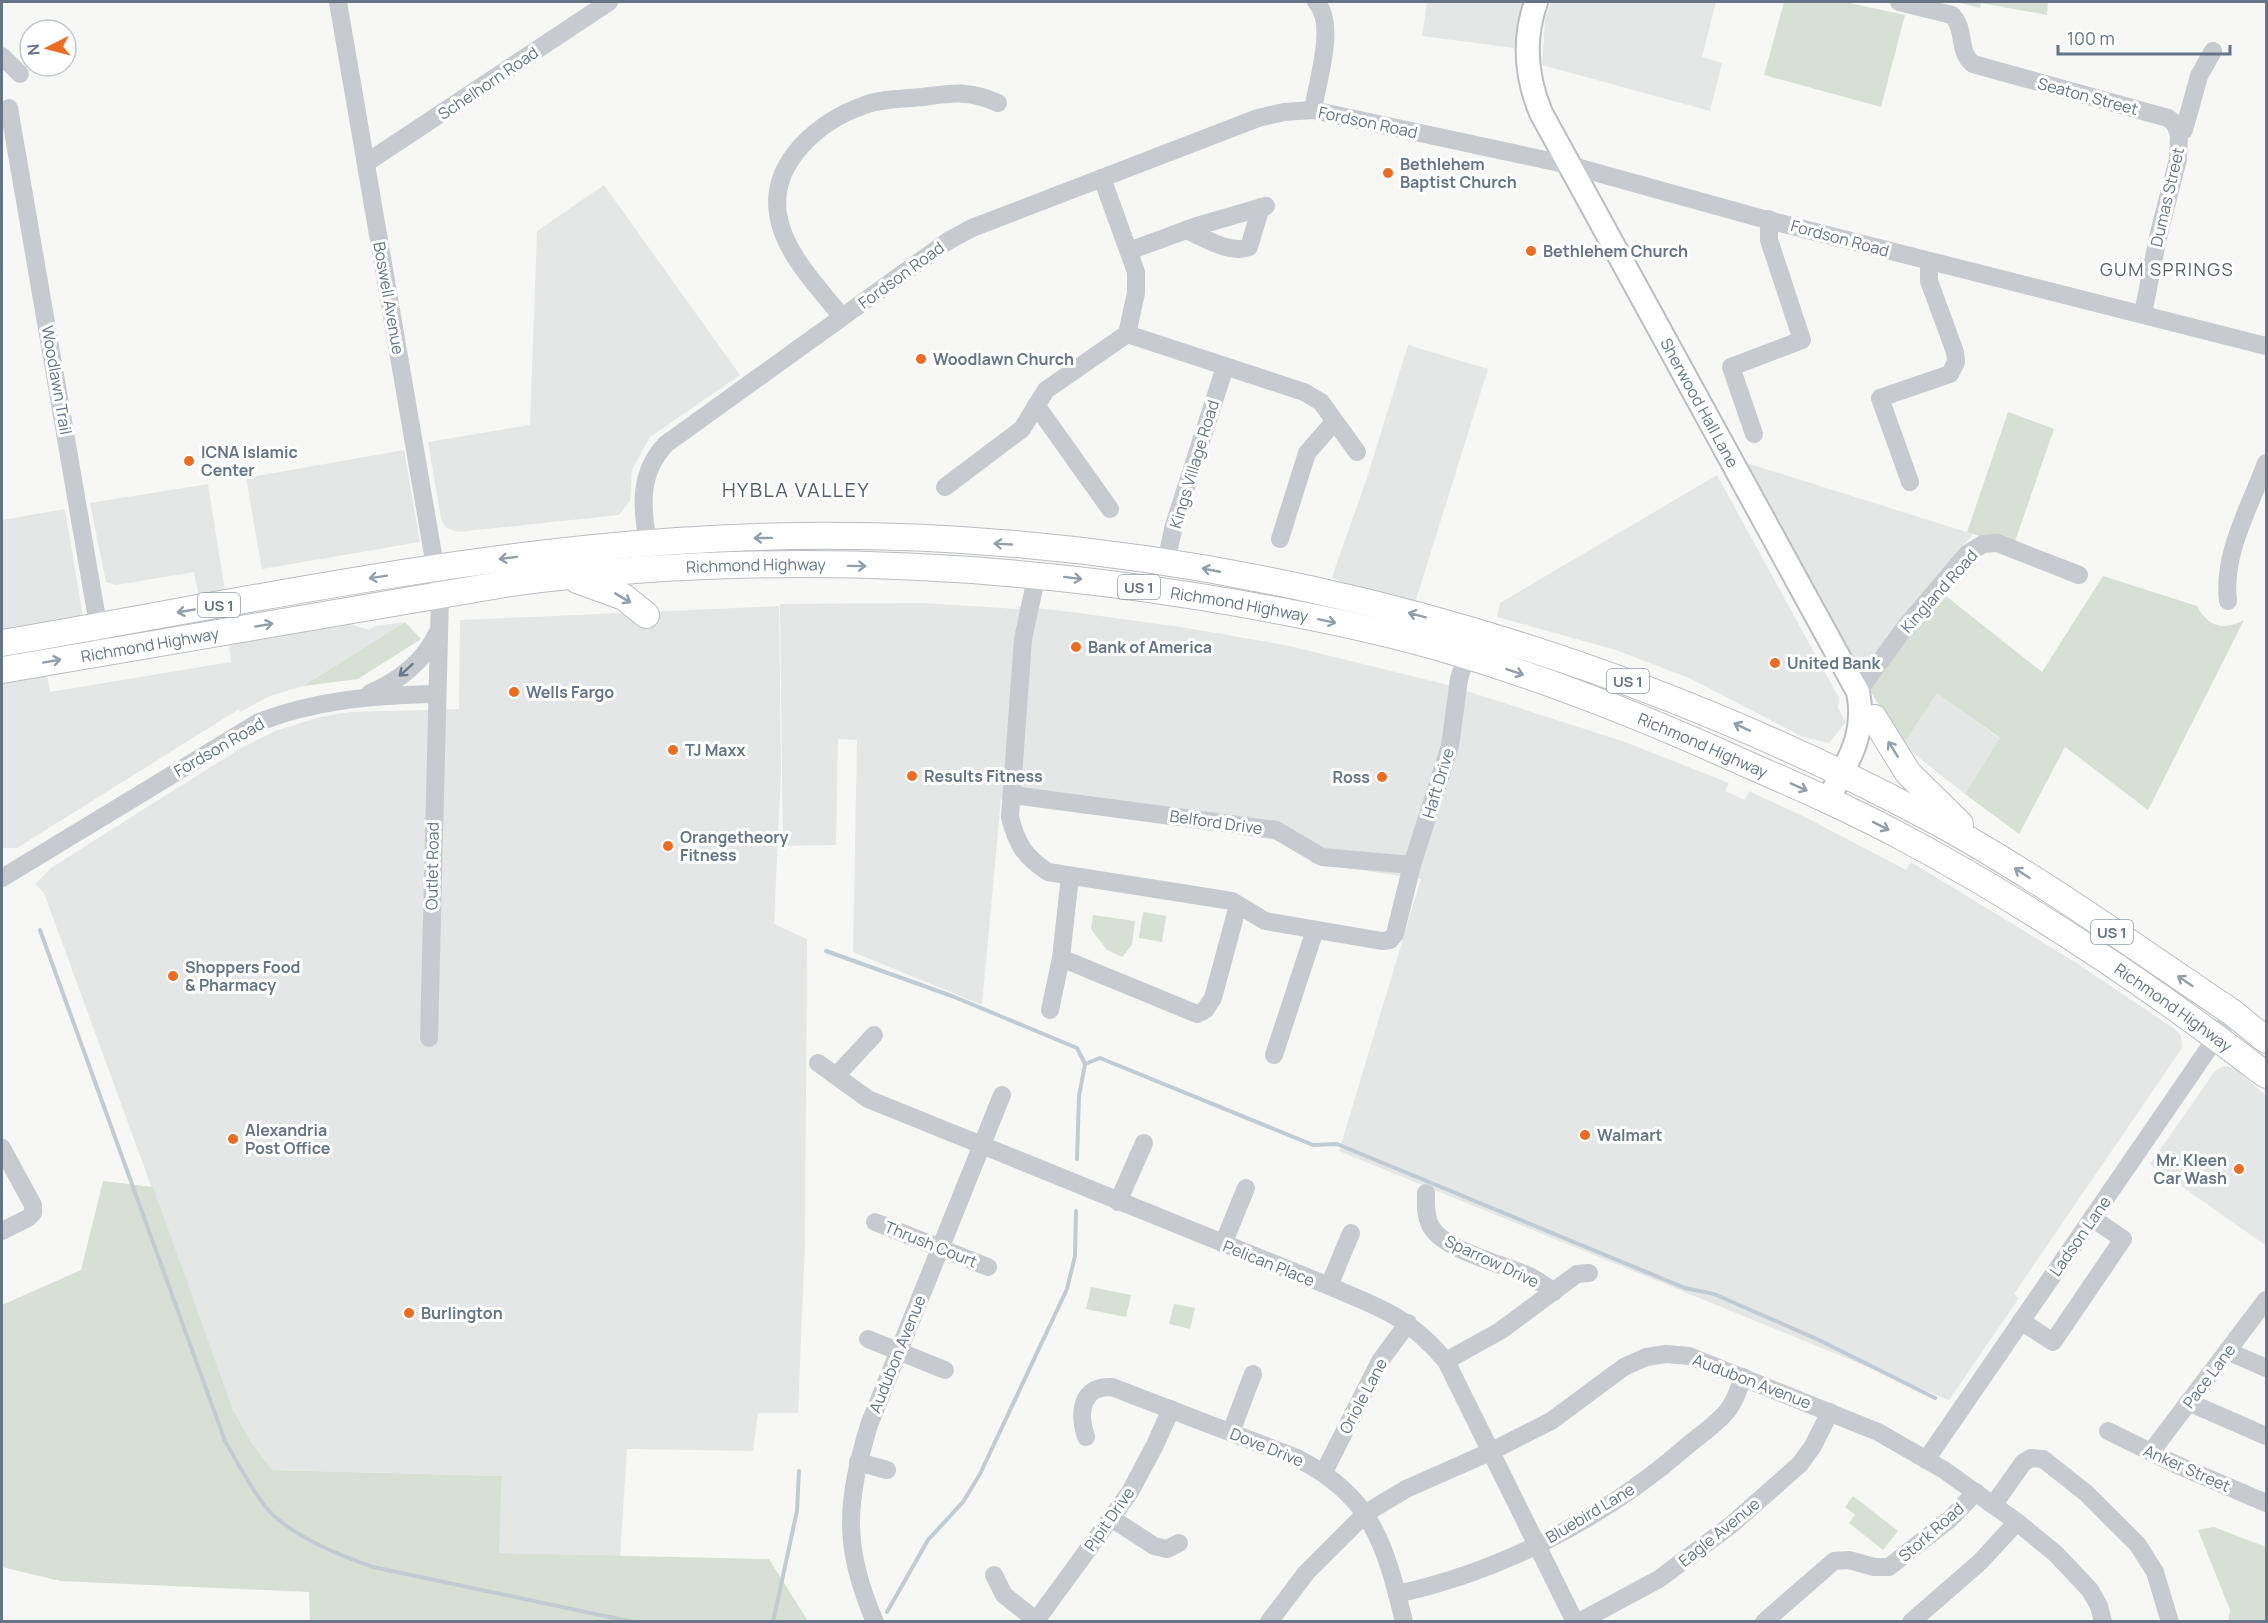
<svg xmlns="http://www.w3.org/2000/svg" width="2268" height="1623" viewBox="0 0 2268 1623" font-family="Manrope,sans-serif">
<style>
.built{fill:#e5e7e6}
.green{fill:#d8e0d6}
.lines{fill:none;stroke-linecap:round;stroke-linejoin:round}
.stream{stroke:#c2cbd2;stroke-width:4}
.major-casing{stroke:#babdc2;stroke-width:26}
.highway-casing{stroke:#b9bcc0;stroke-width:28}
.minor{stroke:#c7cace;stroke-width:18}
.major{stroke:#fff;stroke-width:22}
.highway{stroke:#fff;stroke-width:26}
.oneway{stroke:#939eab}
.oneway2{stroke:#6a788b}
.poi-dot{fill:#ec6c21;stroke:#fff;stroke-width:2}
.labels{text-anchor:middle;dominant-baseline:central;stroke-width:6;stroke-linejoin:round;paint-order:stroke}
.shield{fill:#fff;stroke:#939eab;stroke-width:1.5}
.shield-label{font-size:15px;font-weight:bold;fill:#657487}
.street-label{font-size:16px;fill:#657487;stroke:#fff}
.poi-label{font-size:16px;font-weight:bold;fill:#657487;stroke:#fff;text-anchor:start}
.neighbourhood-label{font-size:18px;letter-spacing:1.5px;fill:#545e6c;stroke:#fff}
.quarter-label{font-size:20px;letter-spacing:1.5px;fill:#545e6c;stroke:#fff}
</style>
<rect width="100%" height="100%" fill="#f7f8f5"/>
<g class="built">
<path d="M1427 2H1527L1514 48 1422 36Z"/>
<path d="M1551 2H1716L1702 57 1722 63 1710 111 1542 65 1545 19Z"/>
<path d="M604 185 740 375 650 437 632 470 630 501 619 515 458 532 446 528 441 519 428 442 530 425 537 231Z"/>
<path d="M1408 345 1488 369 1415 603 1346 584 1332 577 1367 478Z"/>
<path d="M404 450 420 542 262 569 246 478Z"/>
<path d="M1737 460 1973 534 1860 673Z"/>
<path d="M1717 475 1839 698 1838 708 1846 722 1829 743 1803 737 1689 678 1616 650 1497 617 1500 603Z"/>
<path d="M208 484 226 597 200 602 194 572 116 585 106 582 90 503Z"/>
<path d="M65 509 83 617 2 631V520Z"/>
<path d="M922 603 1018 609 1019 606 1079 613 1187 628 1290 646 1448 685 1625 742 1729 783 1725 791 1745 800 1749 791 1807 818 1906 870 1911 862 2075 962 2176 1030 2181 1036 2182 1048 2016 1291 2014 1294 2019 1298 1949 1400 1339 1151 1421 879 1312 863 1289 842 1001 799 982 1005 853 952 857 740 838 739 836 845 783 846 780 604Z"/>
<path d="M779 606 781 770 774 924 807 939 805 1242 798 1413H758L753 1451 627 1449 620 1557 499 1553 502 1476 272 1470 252 1443 233 1410 44 893 35 884 51 868 152 804 241 748 275 731 320 717 350 712 459 709 460 620Z"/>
<path d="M405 622 303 686 270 696 240 712 239 709 17 848H2V684L47 676 50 692 231 662 229 645 350 624 369 630 375 626Z"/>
<path d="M1937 692 2000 739 1965 794 1903 745Z"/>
<path d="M2224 1066 2235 1068 2266 1096 2265 1245 2150 1164 2215 1071Z"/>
</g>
<g class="green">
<path d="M1784 2H1845L1905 15 1881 107 1764 75Z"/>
<path d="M1956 2H2048L2047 15 1981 3 1980 8Z"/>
<path d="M2008 412 2054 429 2013 547 1967 532Z"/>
<path d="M2103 576 2197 606C2208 627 2224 631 2244 620L2148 810 2065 747 2019 834 1965 794 2000 738 1937 693 1903 745 1860 674 1932 585 2042 672Z"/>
<path d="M405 622 421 639 358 679 303 686Z"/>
<path d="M1143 912 1166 916 1162 942 1139 938Z"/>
<path d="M1093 915 1135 921 1132 945 1122 957 1107 950 1091 929Z"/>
<path d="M103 1181 153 1187 233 1410 252 1443 272 1470 502 1476 499 1553 769 1559 808 1621H310L309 1592 60 1581 2 1567V1305L81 1270Z"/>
<path d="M1091 1287 1131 1295 1126 1317 1086 1309Z"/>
<path d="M1174 1304 1195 1308 1190 1329 1169 1324Z"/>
<path d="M1853 1496 1898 1531 1883 1550 1849 1523 1855 1515 1845 1507Z"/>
<path d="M2214 1527 2266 1547V1621H2228L2230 1610 2198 1530Z"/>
</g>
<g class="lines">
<g class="stream">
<path d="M40 930 225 1441C237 1462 249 1485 264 1505 288 1535 338 1555 373 1567L633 1622"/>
<path d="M826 951 952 996 1077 1048 1085 1064 1079 1096 1077 1159"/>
<path d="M1085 1064 1100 1058 1313 1145 1337 1144 1685 1288 1714 1294 1819 1340 1935 1398"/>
<path d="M887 1612 928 1540 963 1502 980 1474 1067 1289 1075 1256 1076 1211"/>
<path d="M773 1622 797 1511 799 1471"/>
</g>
<g class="major-casing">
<g id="major">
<path id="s1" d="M1536 2C1523 39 1526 77 1541 113L1858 692C1867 736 1847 762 1828 800"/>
</g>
</g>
<g class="highway-casing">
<g id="highway">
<path d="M577 580 624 597 646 615"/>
<path d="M2 643C226 605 450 556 677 541 1110 511 1544 614 1926 816 2033 873 2133 946 2233 1013L2266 1040"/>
<path id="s2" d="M2 670 510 583C737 553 969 560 1195 596 1275 609 1356 624 1434 646 1540 676 1643 717 1742 762 1797 786 1852 810 1904 838 2029 905 2154 989 2266 1075"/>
<path d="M1874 718 1908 773 1960 824"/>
</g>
</g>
<g class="minor">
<path d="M338 2 440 595 429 1038"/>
<path d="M1899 2 1952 15C1966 29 1957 51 1973 64L2168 118 2174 123 2179 133"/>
<path d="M2 56 20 74"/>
<path d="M9 108 100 636"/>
<path d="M1313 110C1317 82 1337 23 1316 2"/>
<path d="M366 163 609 2"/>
<path d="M1186 230C1203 237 1230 255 1249 247L1261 207"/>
<path d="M1129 251 1197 226 1266 206"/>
<path d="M2143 314 2158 237 2178 159 2179 133 2184 130 2199 76 2213 51"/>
<path d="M842 317C819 288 783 252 778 214 770 162 820 120 865 105 883 98 904 99 923 97 953 93 970 90 998 103"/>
<path d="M1127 334 1304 392 1321 402 1357 452"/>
<path d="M1036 405 1110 509"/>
<path d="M1754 434 1731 367 1802 340 1769 240V219"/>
<path d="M1910 482 1880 398 1950 374 1956 362 1955 352 1929 281V261"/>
<path d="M945 487 1022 429 1046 390 1127 334 1136 293V272L1102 178"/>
<path d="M1280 539 1307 453 1334 422"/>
<path d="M1166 562 1174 525 1225 367"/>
<path d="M652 569C646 523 631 481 666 444L948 241 972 228 1258 118 1284 112 1313 110 1569 165 1760 218 2266 346"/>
<path d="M1037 574 1023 639 1010 817C1017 845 1025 857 1048 872L1232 901 1265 921 1382 941 1390 940 1395 934 1412 865 1450 746 1459 679 1470 644"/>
<path d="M2228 601C2222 554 2250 507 2266 463"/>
<path d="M1858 692 1906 626 1967 554 1983 544 1997 543 2079 575"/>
<path d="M370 693C397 682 425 661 437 633"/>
<path d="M1013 795 1276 830 1322 857 1412 865"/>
<path d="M2 878 259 722C316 700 375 695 437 694"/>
<path d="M1061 958 1197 1014 1205 1010 1213 998 1238 905"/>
<path d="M1050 1010 1061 958 1070 876"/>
<path d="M1274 1055 1315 930"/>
<path d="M818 1063 868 1099 1329 1286C1381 1308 1408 1316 1446 1361L1575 1622"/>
<path d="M836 1076 874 1035"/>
<path d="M2 1148 33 1205V1213L28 1218 2 1231"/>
<path d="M1426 1193C1426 1204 1425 1215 1430 1225 1443 1251 1505 1264 1531 1277 1539 1281 1547 1287 1554 1292"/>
<path d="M1118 1202 1144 1143"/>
<path d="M875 1222 988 1267"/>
<path d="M1223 1244 1246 1188"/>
<path d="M1329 1286 1351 1233"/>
<path d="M2021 1321 2053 1342 2123 1239 2092 1218"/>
<path d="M868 1339 945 1370"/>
<path d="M2227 1351 2266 1368"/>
<path d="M1446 1361 1500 1331 1577 1274 1589 1273"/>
<path d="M2188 1402 2266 1436"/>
<path d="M2108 1431 2175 1464 2266 1503"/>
<path d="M1231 1432 1253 1374"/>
<path d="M1086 1437C1078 1412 1081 1386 1112 1387L1297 1458C1372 1497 1385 1543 1404 1622"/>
<path d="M2151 1452 2266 1300"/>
<path d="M1926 1460 2233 1013"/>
<path d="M858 1462 887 1470"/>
<path d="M1324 1472 1380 1361 1408 1323"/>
<path d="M1994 1504 2023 1463 2031 1458 2043 1459 2086 1493 2138 1545 2155 1572 2170 1622"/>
<path d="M1111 1518 1154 1546 1167 1549 1179 1543"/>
<path d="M994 1575 1004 1595 1038 1622"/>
<path d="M1397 1594C1503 1571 1606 1517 1687 1446 1700 1435 1717 1424 1728 1410 1736 1400 1739 1388 1743 1377"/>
<path d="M875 1622C842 1546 846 1503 869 1425L1002 1095"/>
<path d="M1035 1622 1130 1492 1155 1445 1171 1409"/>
<path d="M1269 1622 1306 1573 1366 1513 1406 1489 1492 1451 1551 1421 1624 1367 1646 1357 1666 1354 1689 1356 1878 1432 1944 1470 2017 1522 2056 1554 2090 1590 2099 1606 2103 1622"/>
<path d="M1579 1622 1659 1579 1731 1525 1800 1464 1813 1446 1830 1412"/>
<path d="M1764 1622 1834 1561 1849 1560 1874 1567H1889L1950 1519 1976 1492"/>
<path d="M1911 1622 1980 1562 2017 1522"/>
</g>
<use href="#major" class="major"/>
<use href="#highway" class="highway"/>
</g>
<defs><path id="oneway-shaft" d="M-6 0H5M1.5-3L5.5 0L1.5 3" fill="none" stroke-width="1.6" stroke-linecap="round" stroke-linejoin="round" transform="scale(1.5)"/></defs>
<g class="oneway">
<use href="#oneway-shaft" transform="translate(763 538) rotate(179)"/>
<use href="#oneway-shaft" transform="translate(1003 544) rotate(-177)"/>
<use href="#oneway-shaft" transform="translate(508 558) rotate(173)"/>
<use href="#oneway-shaft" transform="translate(857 566) rotate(1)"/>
<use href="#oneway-shaft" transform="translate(1211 570) rotate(-169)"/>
<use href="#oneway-shaft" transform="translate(378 577) rotate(171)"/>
<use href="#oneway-shaft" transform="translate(1073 578) rotate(7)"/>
<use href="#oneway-shaft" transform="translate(623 598) rotate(31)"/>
<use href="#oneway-shaft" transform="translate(186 611) rotate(170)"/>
<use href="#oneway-shaft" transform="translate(1417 615) rotate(-165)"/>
<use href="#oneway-shaft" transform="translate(1327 621) rotate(12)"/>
<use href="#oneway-shaft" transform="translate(264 625) rotate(-10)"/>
<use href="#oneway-shaft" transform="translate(52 661) rotate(-10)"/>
<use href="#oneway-shaft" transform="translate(1515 672) rotate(19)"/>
<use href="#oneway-shaft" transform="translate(1742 727) rotate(-155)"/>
<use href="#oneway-shaft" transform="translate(1893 749) rotate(-122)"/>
<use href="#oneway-shaft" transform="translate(1799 787) rotate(24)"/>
<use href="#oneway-shaft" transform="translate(1881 826) rotate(27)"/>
<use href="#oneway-shaft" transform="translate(2022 873) rotate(-147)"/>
<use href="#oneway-shaft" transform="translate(2185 981) rotate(-146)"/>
</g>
<use class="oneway2" href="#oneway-shaft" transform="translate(406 670) rotate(138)"/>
<g class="poi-dot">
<circle cx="1388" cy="173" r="6"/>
<circle cx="1531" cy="251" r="6"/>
<circle cx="921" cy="359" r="6"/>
<circle cx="189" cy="461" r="6"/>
<circle cx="1076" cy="647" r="6"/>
<circle cx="1775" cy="663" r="6"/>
<circle cx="514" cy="692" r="6"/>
<circle cx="673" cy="750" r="6"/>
<circle cx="912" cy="776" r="6"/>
<circle cx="1382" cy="777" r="6"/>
<circle cx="668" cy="846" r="6"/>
<circle cx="173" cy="976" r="6"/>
<circle cx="1585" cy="1135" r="6"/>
<circle cx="233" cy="1139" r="6"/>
<circle cx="2239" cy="1169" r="6"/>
<circle cx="409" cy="1313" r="6"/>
</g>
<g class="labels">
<g class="shield">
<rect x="1118" y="575" width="42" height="24" rx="4.5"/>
<rect x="198" y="593" width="42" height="24" rx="4.5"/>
<rect x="1607" y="669" width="42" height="24" rx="4.5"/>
<rect x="2091" y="920" width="42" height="24" rx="4.5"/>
</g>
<g class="shield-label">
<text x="1139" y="587">US 1</text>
<text x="219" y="605">US 1</text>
<text x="1628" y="681">US 1</text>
<text x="2112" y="932">US 1</text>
</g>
<g class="street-label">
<text transform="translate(488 83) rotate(-34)">Schelhorn Road</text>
<text transform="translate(2088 96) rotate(15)">Seaton Street</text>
<text transform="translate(1368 122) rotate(12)">Fordson Road</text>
<text transform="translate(2167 197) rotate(-77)">Dumas Street</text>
<text transform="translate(1840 238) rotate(15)">Fordson Road</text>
<text transform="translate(901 275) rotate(-36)">Fordson Road</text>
<text transform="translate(389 298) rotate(80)">Boswell Avenue</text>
<text transform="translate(57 380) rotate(80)">Woodlawn Trail</text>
<text stroke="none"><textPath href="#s1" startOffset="444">Sherwood Hall Lane</textPath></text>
<text transform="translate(1194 464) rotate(-73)">Kings Village Road</text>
<text stroke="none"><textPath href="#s2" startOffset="762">Richmond Highway</textPath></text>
<text transform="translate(1939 591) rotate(-48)">Kingland Road</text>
<text stroke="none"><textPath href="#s2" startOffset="1248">Richmond Highway</textPath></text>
<text stroke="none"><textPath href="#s2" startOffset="150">Richmond Highway</textPath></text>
<text stroke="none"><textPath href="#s2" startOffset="1734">Richmond Highway</textPath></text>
<text transform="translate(219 747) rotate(-30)">Fordson Road</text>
<text transform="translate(1438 783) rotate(-73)">Haft Drive</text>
<text transform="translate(1216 822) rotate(8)">Belford Drive</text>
<text transform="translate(432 866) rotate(-89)">Outlet Road</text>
<text stroke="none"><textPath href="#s2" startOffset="2274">Richmond Highway</textPath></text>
<text transform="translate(2080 1236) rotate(-55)">Ladson Lane</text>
<text transform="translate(931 1244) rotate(22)">Thrush Court</text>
<text transform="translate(1492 1261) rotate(25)">Sparrow Drive</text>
<text transform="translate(1269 1263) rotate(22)">Pelican Place</text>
<text transform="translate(897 1354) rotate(-68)">Audubon Avenue</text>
<text transform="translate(2209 1376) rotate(-53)">Pace Lane</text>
<text transform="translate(1752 1381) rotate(21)">Audubon Avenue</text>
<text transform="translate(1363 1396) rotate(-62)">Oriole Lane</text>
<text transform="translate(1267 1447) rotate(22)">Dove Drive</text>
<text transform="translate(2187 1468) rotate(24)">Anker Street</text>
<text transform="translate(1590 1513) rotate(-31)">Bluebird Lane</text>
<text transform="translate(1109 1519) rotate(-55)">Pipit Drive</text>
<text transform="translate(1719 1532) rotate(-39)">Eagle Avenue</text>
<text transform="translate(1931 1532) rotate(-41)">Stork Road</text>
</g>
<g class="poi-label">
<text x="1400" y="164">Bethlehem<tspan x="1400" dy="18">Baptist Church</tspan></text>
<text x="1543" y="251">Bethlehem Church</text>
<text x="933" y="359">Woodlawn Church</text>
<text x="201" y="452">ICNA Islamic<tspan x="201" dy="18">Center</tspan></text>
<text x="1088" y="647">Bank of America</text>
<text x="1787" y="663">United Bank</text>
<text x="526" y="692">Wells Fargo</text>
<text x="685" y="750">TJ Maxx</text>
<text x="924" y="776">Results Fitness</text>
<text x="1370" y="777" text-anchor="end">Ross</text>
<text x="680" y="837">Orangetheory<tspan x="680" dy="18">Fitness</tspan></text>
<text x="185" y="967">Shoppers Food<tspan x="185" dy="18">&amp; Pharmacy</tspan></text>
<text x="245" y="1130">Alexandria<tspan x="245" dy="18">Post Office</tspan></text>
<text x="1597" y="1135">Walmart</text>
<text x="2227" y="1160" text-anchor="end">Mr. Kleen<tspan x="2227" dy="18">Car Wash</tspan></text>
<text x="421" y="1313">Burlington</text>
</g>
<g class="neighbourhood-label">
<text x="2167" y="269">GUM SPRINGS</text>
</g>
<g class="quarter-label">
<text x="796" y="489">HYBLA VALLEY</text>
</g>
</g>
<rect width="2268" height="1623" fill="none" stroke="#657487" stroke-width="6"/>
<g transform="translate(48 48) rotate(264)"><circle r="28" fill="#ffffff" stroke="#c1c7cf" stroke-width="1.5"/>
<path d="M0-4.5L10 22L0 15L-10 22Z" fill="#ec6c21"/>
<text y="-9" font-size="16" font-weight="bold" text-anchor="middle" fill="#657487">N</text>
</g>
<path d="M2058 45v9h172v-9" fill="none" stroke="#657487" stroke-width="3"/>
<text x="2067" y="45" font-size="18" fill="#657487" stroke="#ffffff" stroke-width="4.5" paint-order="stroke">100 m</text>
</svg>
